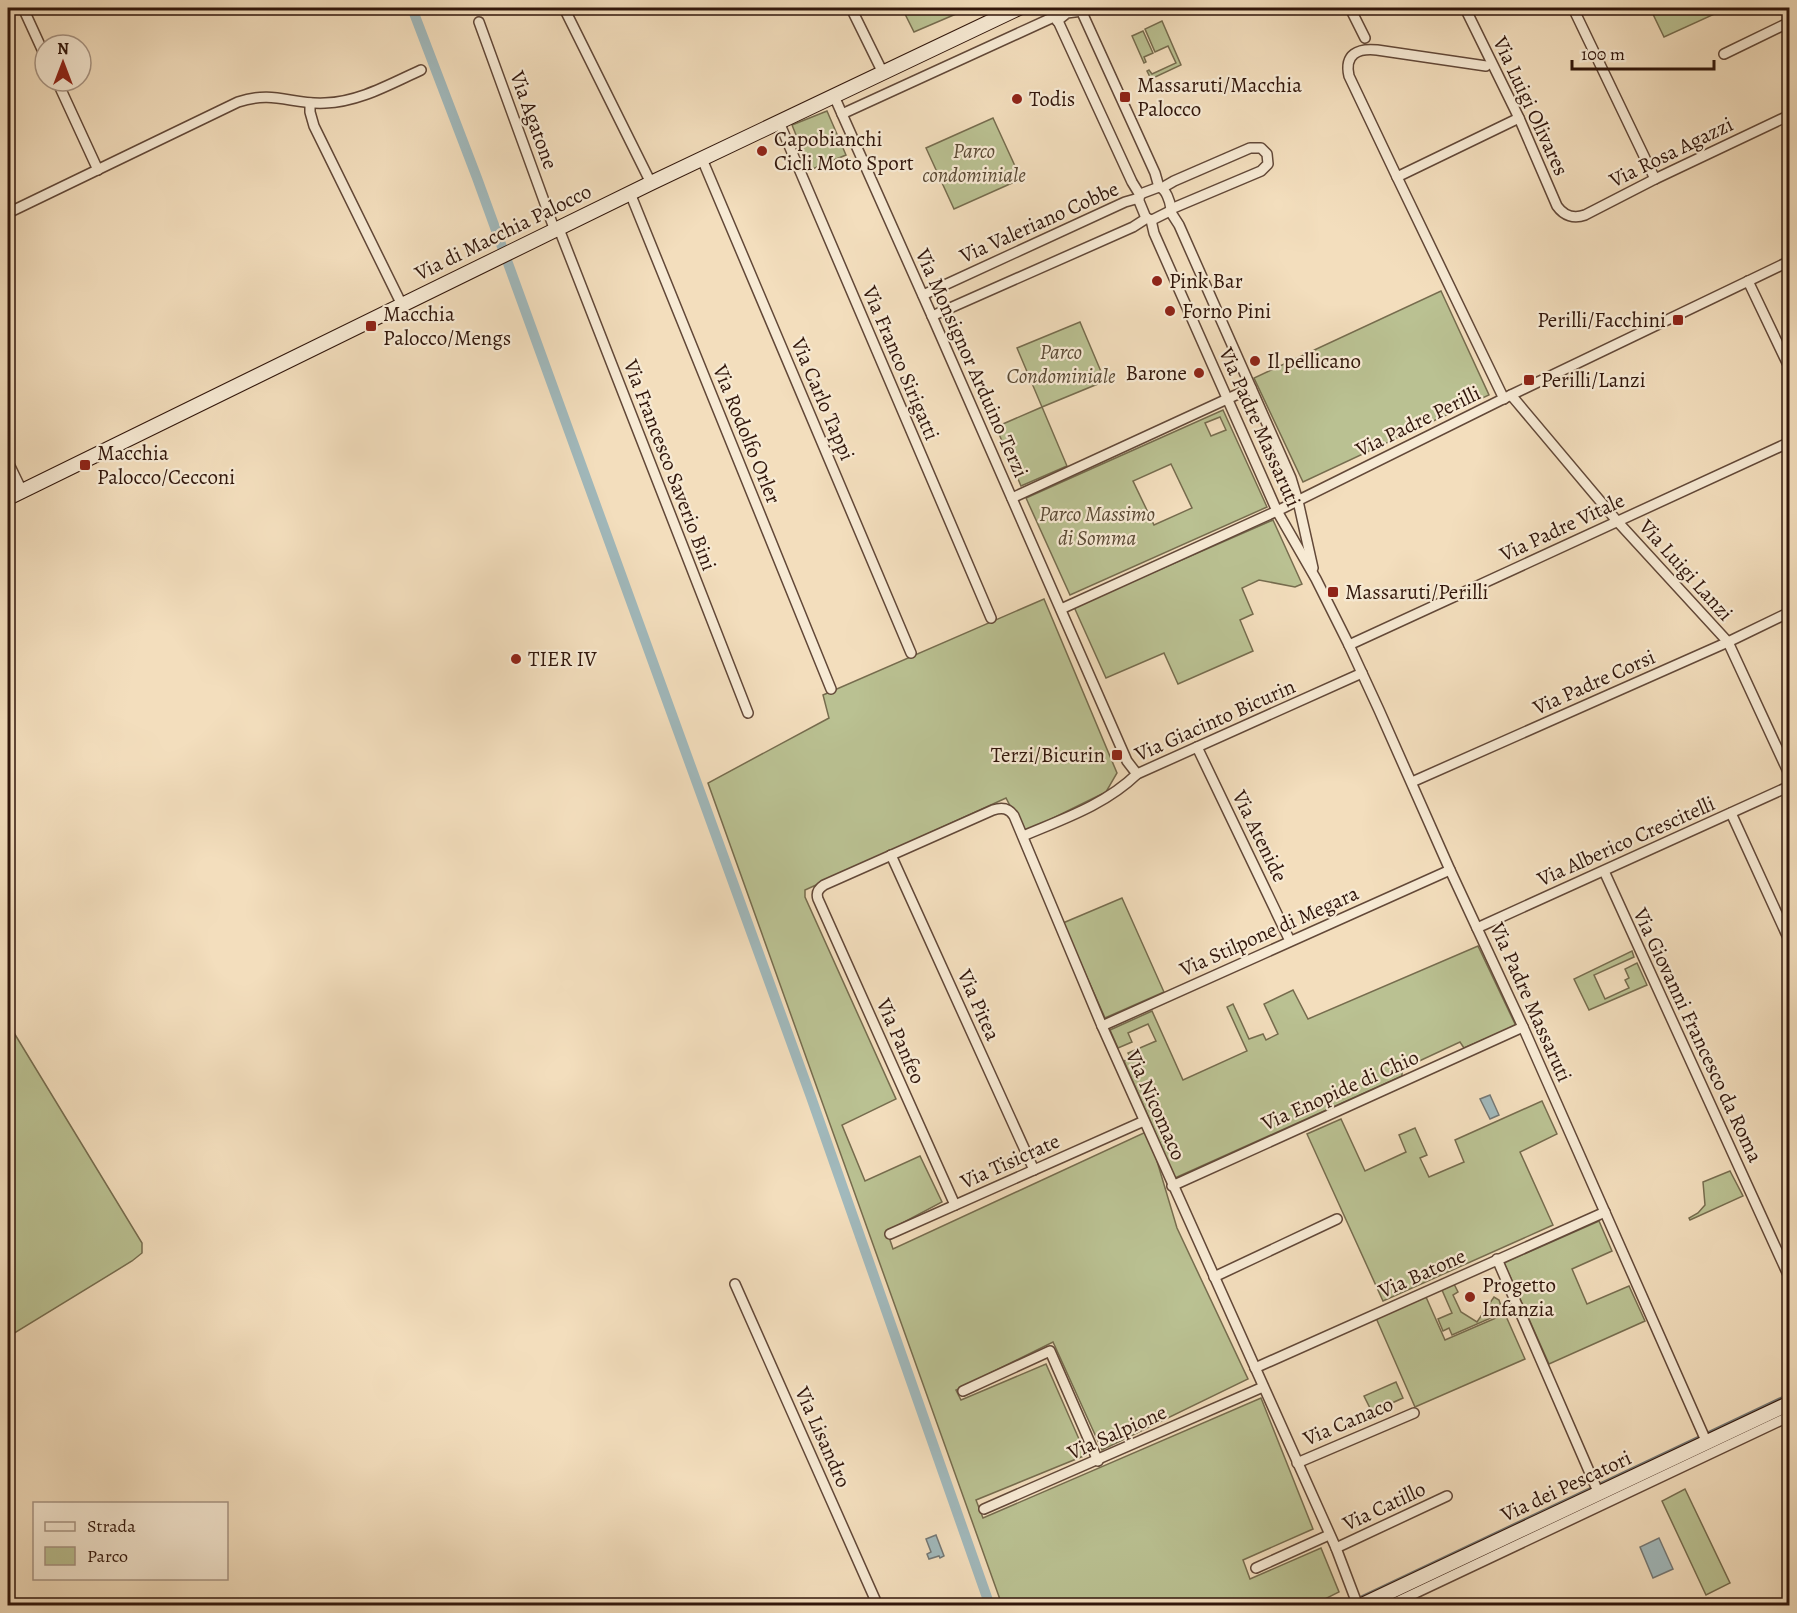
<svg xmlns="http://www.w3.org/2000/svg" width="1797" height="1613" viewBox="0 0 1797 1613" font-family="Alegreya,serif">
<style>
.green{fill:#bac192;stroke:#766c4e;stroke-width:1.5;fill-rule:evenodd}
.water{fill:#a1b9bc;stroke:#747875;stroke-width:1.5}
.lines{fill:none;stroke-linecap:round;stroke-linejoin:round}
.stream{stroke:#747875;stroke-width:3}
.canal{stroke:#a1b9bc;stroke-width:10}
.street-casing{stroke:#624838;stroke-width:12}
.secondary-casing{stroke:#31160b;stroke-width:16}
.street{stroke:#f7ead4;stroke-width:9}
.secondary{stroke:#f7ead4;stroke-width:14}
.poi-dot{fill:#8f2418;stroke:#f7ead4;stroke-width:2}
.labels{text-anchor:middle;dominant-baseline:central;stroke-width:4.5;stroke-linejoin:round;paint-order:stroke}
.poi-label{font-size:21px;fill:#31160b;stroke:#f7ead4;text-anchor:start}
.street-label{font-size:21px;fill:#31160b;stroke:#f7ead4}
.park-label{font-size:21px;font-style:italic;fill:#5a4934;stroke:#f7ead4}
</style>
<rect width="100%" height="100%" fill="#f3debd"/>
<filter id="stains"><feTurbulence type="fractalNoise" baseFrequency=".00333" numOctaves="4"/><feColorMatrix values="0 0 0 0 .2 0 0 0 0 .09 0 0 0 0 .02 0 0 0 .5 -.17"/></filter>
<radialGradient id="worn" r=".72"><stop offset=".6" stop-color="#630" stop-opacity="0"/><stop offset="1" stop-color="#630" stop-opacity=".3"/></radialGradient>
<g class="green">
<path d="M902 8H970L914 32Z"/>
<path d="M1650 8H1717L1719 12 1664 37Z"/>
<path d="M1162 21 1181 65 1151 79 1147 71 1149 70 1152 74 1176 63 1168 46 1155 52 1145 29Z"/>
<path d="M1143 31 1153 53 1144 57 1146 62 1144 63 1132 36Z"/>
<path d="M827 111 846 155 810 170 792 125Z"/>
<path d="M993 118 1021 179 954 209 926 148Z"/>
<path d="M1441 291 1489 395 1303 482 1254 378Z"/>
<path d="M1080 322 1105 381 1042 407 1067 466 1021 486 996 427 1042 407 1017 348Z"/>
<path d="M1223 410 1267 507 1070 595 1026 498ZM1220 417 1226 430 1211 436 1205 423ZM1171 464 1192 508 1154 525 1133 481Z"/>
<path d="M1273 520 1302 584 1295 587 1259 580 1242 588 1253 614 1240 620 1253 651 1178 684 1164 653 1106 678 1074 607Z"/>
<path d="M1044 599 1117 773 1106 792 1029 830 1022 829 1006 798 805 890V897L896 1099 842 1125 865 1181 920 1156 942 1202 887 1231 893 1249 1148 1131 1177 1228 1248 1379 1102 1450 1053 1342 956 1390 961 1400 1046 1364 1086 1455 976 1500 983 1518 1261 1398 1313 1529 1243 1560 1250 1579 1321 1548 1339 1592 1311 1606 1002 1605 708 783 829 718 823 695Z"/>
<path d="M1122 898 1164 992 1105 1018 1063 923Z"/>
<path d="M1478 946 1516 1026 1464 1048 1460 1042 1402 1069V1076L1175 1178 1124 1061 1131 1058 1128 1053 1156 1041 1148 1024 1128 1033 1132 1042 1118 1048 1110 1030 1152 1011 1183 1080 1247 1051 1227 1007 1233 1004 1249 1039 1263 1034 1266 1040 1278 1034 1264 1004 1293 990 1308 1019Z"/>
<path d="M1632 951 1634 957 1594 975 1605 999 1629 988 1625 980 1629 978 1625 969 1637 963 1647 985 1589 1010 1574 979Z"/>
<path d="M8 1023 142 1243V1253L132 1261 8 1337Z"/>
<path d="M1542 1101 1557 1134 1520 1152 1553 1225 1383 1301 1307 1134 1341 1119 1365 1171 1406 1152 1399 1135 1415 1128 1427 1155 1420 1158 1429 1177 1464 1162 1455 1140Z"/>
<path d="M1730 1171 1743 1196 1690 1220 1689 1218 1698 1213 1705 1205 1703 1182Z"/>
<path d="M1599 1221 1612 1251 1572 1269 1587 1304 1629 1286 1645 1321 1549 1364 1504 1263Z"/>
<path d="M1454 1284 1458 1292 1453 1295 1461 1312 1477 1322 1494 1297 1499 1300 1502 1309 1500 1314 1452 1335 1449 1328 1443 1331 1438 1319 1452 1313 1442 1290Z"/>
<path d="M1426 1297 1445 1340 1505 1314 1525 1359 1415 1407 1376 1318Z"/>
<path d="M1396 1382 1403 1398 1372 1412 1364 1396Z"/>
<path d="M1685 1489 1730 1583 1706 1595 1662 1501Z"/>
</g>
<g class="water">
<path d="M1490 1095 1499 1115 1490 1119 1480 1099Z"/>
<path d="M936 1535 944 1556 940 1558 939 1556 929 1559 927 1554 931 1552 926 1539Z"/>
<path d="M1659 1538 1673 1569 1653 1578 1640 1547Z"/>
</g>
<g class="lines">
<path class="stream" d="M1342 1606 1790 1394"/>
<path class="canal" d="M412 8 477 178 811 1097 990 1606"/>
<g class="street-casing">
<g id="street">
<path d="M23 8 45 56"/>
<path d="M564 8 651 183"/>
<path d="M851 8 883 73"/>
<path d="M1052 8 1132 182 1140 195"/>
<path d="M1080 8 1155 173 1159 187"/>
<path d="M1350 8 1365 38"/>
<path d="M1465 8 1519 118 1557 206C1564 216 1574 219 1585 215L1655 179 1790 115"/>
<path d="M1573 8 1655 179"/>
<path d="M1057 21 1067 13 1082 11"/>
<path d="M479 22 555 231"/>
<path d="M1724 54 1790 22"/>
<path d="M57 81 98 170"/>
<path d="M834 96 932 316 1127 761 1137 774"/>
<path d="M310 103V112L314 126 402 305"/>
<path d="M842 114 1056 16"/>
<path d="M779 122 991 618"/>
<path d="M702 159 911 653"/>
<path d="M1397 177 1349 76C1344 54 1358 48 1377 50L1486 66"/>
<path d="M1159 187 1143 193 1139 196V201L1146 218 1152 220 1170 211"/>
<path d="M1159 187C1166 189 1170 201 1171 209L1170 211"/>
<path d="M1162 188 1174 181 1250 148H1261L1267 154 1268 164 1261 171 1171 209"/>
<path d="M630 193 831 689"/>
<path d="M1170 211 1179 225 1291 478 1298 501 1313 568"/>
<path d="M8 213 238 102C274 90 292 105 325 103 359 102 390 84 421 70"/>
<path d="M1151 220 1154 233 1277 511 1316 579 1349 645 1379 710 1450 870 1523 1027 1707 1443"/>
<path d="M559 229 748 713"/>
<path d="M1748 281 1790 369"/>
<path d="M923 295 1125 202 1139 198"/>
<path d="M932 316 1133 227 1147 218"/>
<path d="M1511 395 1617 521 1728 642 1790 776"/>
<path d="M1504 399 1397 177 1519 118"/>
<path d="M8 462 22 491"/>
<path d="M1012 498 1251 388"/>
<path d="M1061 609 1277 511 1511 395 1790 261"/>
<path d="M1349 645 1790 442"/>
<path d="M1197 747 1290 941"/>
<path d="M1412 782 1728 642 1790 612"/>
<path d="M1731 813 1790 942"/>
<path d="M1023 836C1063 819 1105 805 1137 774L1362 673"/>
<path d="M891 855 1034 1170"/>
<path d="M1604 871 1790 1279"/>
<path d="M1477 928 1790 786"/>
<path d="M1102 1026 1450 870"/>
<path d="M1172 1186 1523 1027"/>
<path d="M955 1205 818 899C816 893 818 889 824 885L993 810C1002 807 1009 808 1014 816L1102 1026 1336 1548 1358 1606"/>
<path d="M890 1234 1144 1121"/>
<path d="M1497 1259 1599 1494"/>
<path d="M1214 1277 1337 1219"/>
<path d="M735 1284 878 1606"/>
<path d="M1255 1368 1605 1212"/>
<path d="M963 1391 1050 1351 1098 1461"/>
<path d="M1297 1463 1414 1413"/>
<path d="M984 1509 1263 1387"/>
<path d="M1336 1548 1447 1496"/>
<path d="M1256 1568 1329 1535"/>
<path d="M1388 1606 1790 1416"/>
</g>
</g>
<g class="secondary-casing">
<g id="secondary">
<path d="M8 498 651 183 1019 8"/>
<path d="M1360 1606 1790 1403"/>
</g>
</g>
<use href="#street" class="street"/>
<use href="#secondary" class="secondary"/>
</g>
<g class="poi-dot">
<rect x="1119" y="91" width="12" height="12" rx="3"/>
<circle cx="1017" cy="99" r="6"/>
<circle cx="762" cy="151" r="6"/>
<circle cx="1157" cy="281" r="6"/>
<circle cx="1170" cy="311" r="6"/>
<rect x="1672" y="314" width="12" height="12" rx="3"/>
<rect x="365" y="320" width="12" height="12" rx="3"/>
<circle cx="1255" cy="361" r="6"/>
<circle cx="1199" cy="373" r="6"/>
<rect x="1523" y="374" width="12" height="12" rx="3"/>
<rect x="79" y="459" width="12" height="12" rx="3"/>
<rect x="1327" y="586" width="12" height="12" rx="3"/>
<circle cx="516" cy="659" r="6"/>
<rect x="1111" y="749" width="12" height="12" rx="3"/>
<circle cx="1470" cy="1297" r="6"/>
</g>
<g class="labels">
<g class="poi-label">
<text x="1137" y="85">Massaruti/Macchia<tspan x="1137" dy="24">Palocco</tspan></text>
<text x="1029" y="99">Todis</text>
<text x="774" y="139">Capobianchi<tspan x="774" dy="24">Cicli Moto Sport</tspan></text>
<text x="1169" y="281">Pink Bar</text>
<text x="1182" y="311">Forno Pini</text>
<text x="383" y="314">Macchia<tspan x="383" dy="24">Palocco/Mengs</tspan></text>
<text x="1666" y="320" text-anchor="end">Perilli/Facchini</text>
<text x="1267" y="361">Il pellicano</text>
<text x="1187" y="373" text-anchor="end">Barone</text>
<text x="1541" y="380">Perilli/Lanzi</text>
<text x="97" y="453">Macchia<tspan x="97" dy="24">Palocco/Cecconi</tspan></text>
<text x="1345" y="592">Massaruti/Perilli</text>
<text x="528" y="659">TIER IV</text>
<text x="1105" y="755" text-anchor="end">Terzi/Bicurin</text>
<text x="1482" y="1285">Progetto<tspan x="1482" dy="24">Infanzia</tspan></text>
</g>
<g class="street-label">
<text transform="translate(1531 106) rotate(65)">Via Luigi Olivares</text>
<text transform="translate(534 120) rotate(70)">Via Agatone</text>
<text transform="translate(1671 152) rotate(-26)">Via Rosa Agazzi</text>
<text transform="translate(1039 222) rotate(-24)">Via Valeriano Cobbe</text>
<text transform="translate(503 232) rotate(-26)">Via di Macchia Palocco</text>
<text transform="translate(901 363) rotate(67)">Via Franco Sirigatti</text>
<text transform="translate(972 363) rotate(66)">Via Monsignor Arduino Terzi</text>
<text transform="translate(823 399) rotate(67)">Via Carlo Tappi</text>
<text transform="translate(1418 421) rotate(-26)">Via Padre Perilli</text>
<text transform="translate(1260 427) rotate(66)">Via Padre Massaruti</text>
<text transform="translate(747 434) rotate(68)">Via Rodolfo Orler</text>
<text transform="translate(670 465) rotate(69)">Via Francesco Saverio Bini</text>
<text transform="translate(1562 527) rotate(-25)">Via Padre Vitale</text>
<text transform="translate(1686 570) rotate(48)">Via Luigi Lanzi</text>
<text transform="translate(1594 682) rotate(-24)">Via Padre Corsi</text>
<text transform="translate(1215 720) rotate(-24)">Via Giacinto Bicurin</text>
<text transform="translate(1260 836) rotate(64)">Via Atenide</text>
<text transform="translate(1626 841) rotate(-24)">Via Alberico Crescitelli</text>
<text transform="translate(1269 931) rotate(-24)">Via Stilpone di Megara</text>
<text transform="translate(1531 1002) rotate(66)">Via Padre Massaruti</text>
<text transform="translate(979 1005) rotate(66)">Via Pitea</text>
<text transform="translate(1698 1035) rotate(65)">Via Giovanni Francesco da Roma</text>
<text transform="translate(901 1041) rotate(66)">Via Panfeo</text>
<text transform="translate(1340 1090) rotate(-24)">Via Enopide di Chio</text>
<text transform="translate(1156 1105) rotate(66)">Via Nicomaco</text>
<text transform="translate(1010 1161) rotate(-24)">Via Tisicrate</text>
<text transform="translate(1422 1273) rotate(-24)">Via Batone</text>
<text transform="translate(1348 1421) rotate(-23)">Via Canaco</text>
<text transform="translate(1117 1432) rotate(-24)">Via Salpione</text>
<text transform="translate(823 1437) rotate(66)">Via Lisandro</text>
<text transform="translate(1566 1486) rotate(-25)">Via dei Pescatori</text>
<text transform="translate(1384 1506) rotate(-25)">Via Catillo</text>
</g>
<g class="park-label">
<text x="974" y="151">Parco<tspan x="974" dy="24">condominiale</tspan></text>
<text x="1061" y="352">Parco<tspan x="1061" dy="24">Condominiale</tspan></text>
<text x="1097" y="514">Parco Massimo<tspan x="1097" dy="24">di Somma</tspan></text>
</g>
</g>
<rect width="1797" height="1613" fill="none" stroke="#f3debd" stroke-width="30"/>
<rect x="9" y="9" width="1779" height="1595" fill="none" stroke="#31160b" stroke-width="3"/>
<rect x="15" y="15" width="1767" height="1583" fill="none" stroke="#31160b" stroke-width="1.5"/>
<rect x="33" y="1502" width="195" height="78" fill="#f7ead4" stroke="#a89584" stroke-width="1.5"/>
<rect x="45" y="1522" width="30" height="9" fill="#f7ead4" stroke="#a89584" stroke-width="1.5"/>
<text x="87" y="1532" font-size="18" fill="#31160b">Strada</text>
<rect x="45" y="1547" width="30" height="18" fill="#bac192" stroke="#a89584" stroke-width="1.5"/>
<text x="87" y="1562" font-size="18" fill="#31160b">Parco</text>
<g transform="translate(63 63)"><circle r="28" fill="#f7ead4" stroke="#a89584" stroke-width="1.5"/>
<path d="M0-4.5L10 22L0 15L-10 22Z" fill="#8f2418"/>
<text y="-9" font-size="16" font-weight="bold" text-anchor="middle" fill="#31160b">N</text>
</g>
<path d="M1572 60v9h142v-9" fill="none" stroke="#31160b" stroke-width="3"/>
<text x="1581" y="60" font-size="18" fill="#31160b" stroke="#f7ead4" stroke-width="4.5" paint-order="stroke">100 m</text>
<rect width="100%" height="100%" filter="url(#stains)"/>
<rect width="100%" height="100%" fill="url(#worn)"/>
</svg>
